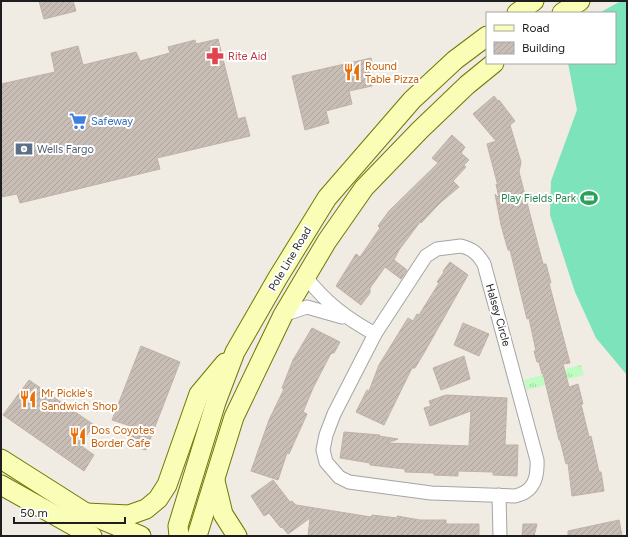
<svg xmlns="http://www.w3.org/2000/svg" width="628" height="537" viewBox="0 0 628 537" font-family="Figtree,sans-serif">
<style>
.park{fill:url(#park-tufts)}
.pitch{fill:#7de3ba}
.building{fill:url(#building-hatch);stroke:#c2b1a5}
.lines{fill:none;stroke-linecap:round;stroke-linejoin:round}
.minor-casing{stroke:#a5a5a5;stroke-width:15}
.secondary-casing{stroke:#6e7a00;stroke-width:21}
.minor{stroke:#fff;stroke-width:13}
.secondary{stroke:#fafdb5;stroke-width:19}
.labels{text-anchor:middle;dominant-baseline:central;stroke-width:4;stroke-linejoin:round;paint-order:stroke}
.health-label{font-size:11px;fill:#be3a42;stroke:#fff;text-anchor:start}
.food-label{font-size:11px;fill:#c56008;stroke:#fff;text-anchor:start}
.shop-label{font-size:11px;fill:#366cbe;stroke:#fff;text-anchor:start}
.service-label{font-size:11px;fill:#4e5e75;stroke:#fff;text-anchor:start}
.leisure-label{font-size:11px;fill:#27864d;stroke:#fff;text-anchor:end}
.street-label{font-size:11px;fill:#1e1e1e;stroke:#fff}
</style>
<defs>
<pattern id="park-tufts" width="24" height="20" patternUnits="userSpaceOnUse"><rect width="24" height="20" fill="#befcc2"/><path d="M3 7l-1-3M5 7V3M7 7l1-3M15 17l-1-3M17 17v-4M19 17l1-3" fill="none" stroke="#a3d8a6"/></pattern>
<pattern id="building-hatch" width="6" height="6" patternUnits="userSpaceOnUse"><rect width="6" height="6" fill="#c8beb6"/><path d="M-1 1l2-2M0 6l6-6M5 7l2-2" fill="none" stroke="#aba39c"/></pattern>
</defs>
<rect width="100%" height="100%" fill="#f0ebe3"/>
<path class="park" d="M581 365 584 375 527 390 524 380Z"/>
<path class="pitch" d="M621 1H627V375L596 338 575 292 550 215 551 181 577 110 568 63H615V13H599Z"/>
<g class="building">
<path d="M39 1H73L76 11 44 19Z"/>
<path d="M218 39 238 119 245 117 250 136 157 158 160 169 20 203 17 194 1 197V84L55 72 51 53 78 46 83 65 136 52 140 61 170 53 168 47 195 40 196 44Z"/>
<path d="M371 58 374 71 369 72 372 86 349 91 352 104 326 111 329 123 305 130 292 76Z"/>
<path d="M494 96 498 101 499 100 515 121 510 125 521 162 519 172 543 264H546L551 283H549L570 363 563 364 569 387 578 384 583 404H581L589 437 591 436 599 472H601L604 491 572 496 568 463 566 464 560 440H559L543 373 542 374 539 362H537L534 351H536L529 318 527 319 510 250H508L501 225 495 194 499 198 496 184 498 186 487 144 496 141 473 114Z"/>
<path d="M452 135 465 147 461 153 469 160 464 165 466 167 453 181 459 187 440 203 421 223 420 222 399 250 394 260 407 270 401 279 385 267 370 288V293L361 305 336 286 356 254 360 257 380 228 378 226 389 211 438 163 432 158Z"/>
<path d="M450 262 468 275 424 353 415 368H412L384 425 356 412 367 390 369 391 379 365 408 318 413 321 417 314 419 315 439 283 437 282 444 272 443 271Z"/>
<path d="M463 323 489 334 479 356 454 345Z"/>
<path d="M312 328 340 342 334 353H332L330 355 313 388 303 412 307 414 289 454 287 453 278 480 251 471 269 420 284 389 282 388 293 360Z"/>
<path d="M141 346 180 362 146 450 128 445 134 427 112 420Z"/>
<path d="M464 356 470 379 441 390 433 368Z"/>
<path d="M29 380 94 425 80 445 94 455 84 471 3 415Z"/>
<path d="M446 395 507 398 505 445H518L517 476 493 475V472L458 471V476L434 475V473L405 472V469L370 465V463L340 458 344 432 380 435 379 436 398 439 387 443 469 446 471 411 430 426 424 408 431 406 429 401Z"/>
<path d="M273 480 290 502 292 501 296 505 371 517 372 515 397 518V516L420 520H446V524H479V536H308L310 518 288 534 282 527 281 528 269 513 264 516 251 496Z"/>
<path d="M619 520 622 536H568V531Z"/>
<path d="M523 524H537L534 536H522Z"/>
</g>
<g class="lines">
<g class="minor-casing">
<g id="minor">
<path d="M461 246C473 249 478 254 484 264L537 460C538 478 534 492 515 496L431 493 349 482 339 477 326 462 323 450 326 435 334 414 375 334 426 256 437 249Z"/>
<path d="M305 276C326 303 346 318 375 334"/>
<path d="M283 315 307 307 342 317"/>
<path d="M499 495 500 536"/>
</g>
</g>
<g class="secondary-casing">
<g id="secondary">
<path d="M517 13 534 1"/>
<path d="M562 13 580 1"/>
<path d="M1 459 86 513 141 536"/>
<path d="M215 481 223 514 237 536"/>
<path d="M1 485 92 536"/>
<path d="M86 513 129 515 146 509 158 499 167 485 199 394 225 363"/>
<path d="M179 536 178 526 216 402 235 352 277 279 327 198 412 100 455 60 487 36"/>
<path d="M197 536 234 417 283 315 327 241 364 188 420 130 467 85 494 63"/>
</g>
</g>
<use href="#minor" class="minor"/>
<use href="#secondary" class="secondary"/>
</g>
<defs>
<g id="pharmacy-bare" transform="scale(1.38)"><path d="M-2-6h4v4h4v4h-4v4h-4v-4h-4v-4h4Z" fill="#e0444e" stroke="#fff" stroke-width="2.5" paint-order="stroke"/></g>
<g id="restaurant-bare" transform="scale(1.38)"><path d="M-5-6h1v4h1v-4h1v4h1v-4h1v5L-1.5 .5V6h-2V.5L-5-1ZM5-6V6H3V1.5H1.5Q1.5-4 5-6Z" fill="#e8710a" stroke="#fff" stroke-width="2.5" paint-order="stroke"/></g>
<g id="supermarket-bare" transform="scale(1.38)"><path d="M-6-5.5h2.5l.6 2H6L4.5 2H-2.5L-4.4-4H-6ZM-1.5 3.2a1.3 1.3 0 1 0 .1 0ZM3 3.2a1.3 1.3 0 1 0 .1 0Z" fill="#3f7fe0" stroke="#fff" stroke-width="2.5" paint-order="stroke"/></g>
<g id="bank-bare" transform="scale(1.38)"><path d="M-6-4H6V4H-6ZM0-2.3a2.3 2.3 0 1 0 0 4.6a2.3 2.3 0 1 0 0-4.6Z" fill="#5c6f8a" stroke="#fff" stroke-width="2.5" paint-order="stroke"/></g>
<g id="stadium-bare" transform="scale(1.38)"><path d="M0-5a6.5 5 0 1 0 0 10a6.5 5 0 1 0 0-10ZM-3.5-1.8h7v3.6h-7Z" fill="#2e9e5b" stroke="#fff" stroke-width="2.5" paint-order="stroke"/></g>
</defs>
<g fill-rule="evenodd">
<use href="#pharmacy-bare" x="215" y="56"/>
<use href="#restaurant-bare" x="352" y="72"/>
<use href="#supermarket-bare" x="78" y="121"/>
<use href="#bank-bare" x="24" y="149"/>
<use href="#stadium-bare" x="589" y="198"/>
<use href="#restaurant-bare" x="28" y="399"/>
<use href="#restaurant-bare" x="78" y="436"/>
</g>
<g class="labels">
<g class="health-label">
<text x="228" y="56">Rite Aid</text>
</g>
<g class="food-label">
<text x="365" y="66">Round<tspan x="365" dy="13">Table Pizza</tspan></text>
<text x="41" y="393">Mr Pickle's<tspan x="41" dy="13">Sandwich Shop</tspan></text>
<text x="91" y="430">Dos Coyotes<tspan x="91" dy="13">Border Cafe</tspan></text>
</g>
<g class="shop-label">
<text x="91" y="121">Safeway</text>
</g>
<g class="service-label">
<text x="37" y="149">Wells Fargo</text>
</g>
<g class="leisure-label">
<text x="576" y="198">Play Fields Park</text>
</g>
<g class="street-label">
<text transform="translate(290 259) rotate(-59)">Pole Line Road</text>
<text transform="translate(498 315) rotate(74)">Halsey Circle</text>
</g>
</g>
<rect width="628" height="537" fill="none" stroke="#1e1e1e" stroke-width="4"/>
<rect x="486" y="12" width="130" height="52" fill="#ffffff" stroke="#a5a5a5"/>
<rect x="494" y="25" width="20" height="6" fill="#fafdb5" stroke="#a5a5a5"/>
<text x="522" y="32" font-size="12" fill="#1e1e1e">Road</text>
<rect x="494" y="42" width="20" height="12" fill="url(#building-hatch)" stroke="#a5a5a5"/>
<text x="522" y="52" font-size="12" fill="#1e1e1e">Building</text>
<path d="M14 517v6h111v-6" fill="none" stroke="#1e1e1e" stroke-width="2"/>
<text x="20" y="517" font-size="12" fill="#1e1e1e" stroke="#ffffff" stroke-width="3" paint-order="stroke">50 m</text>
</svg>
